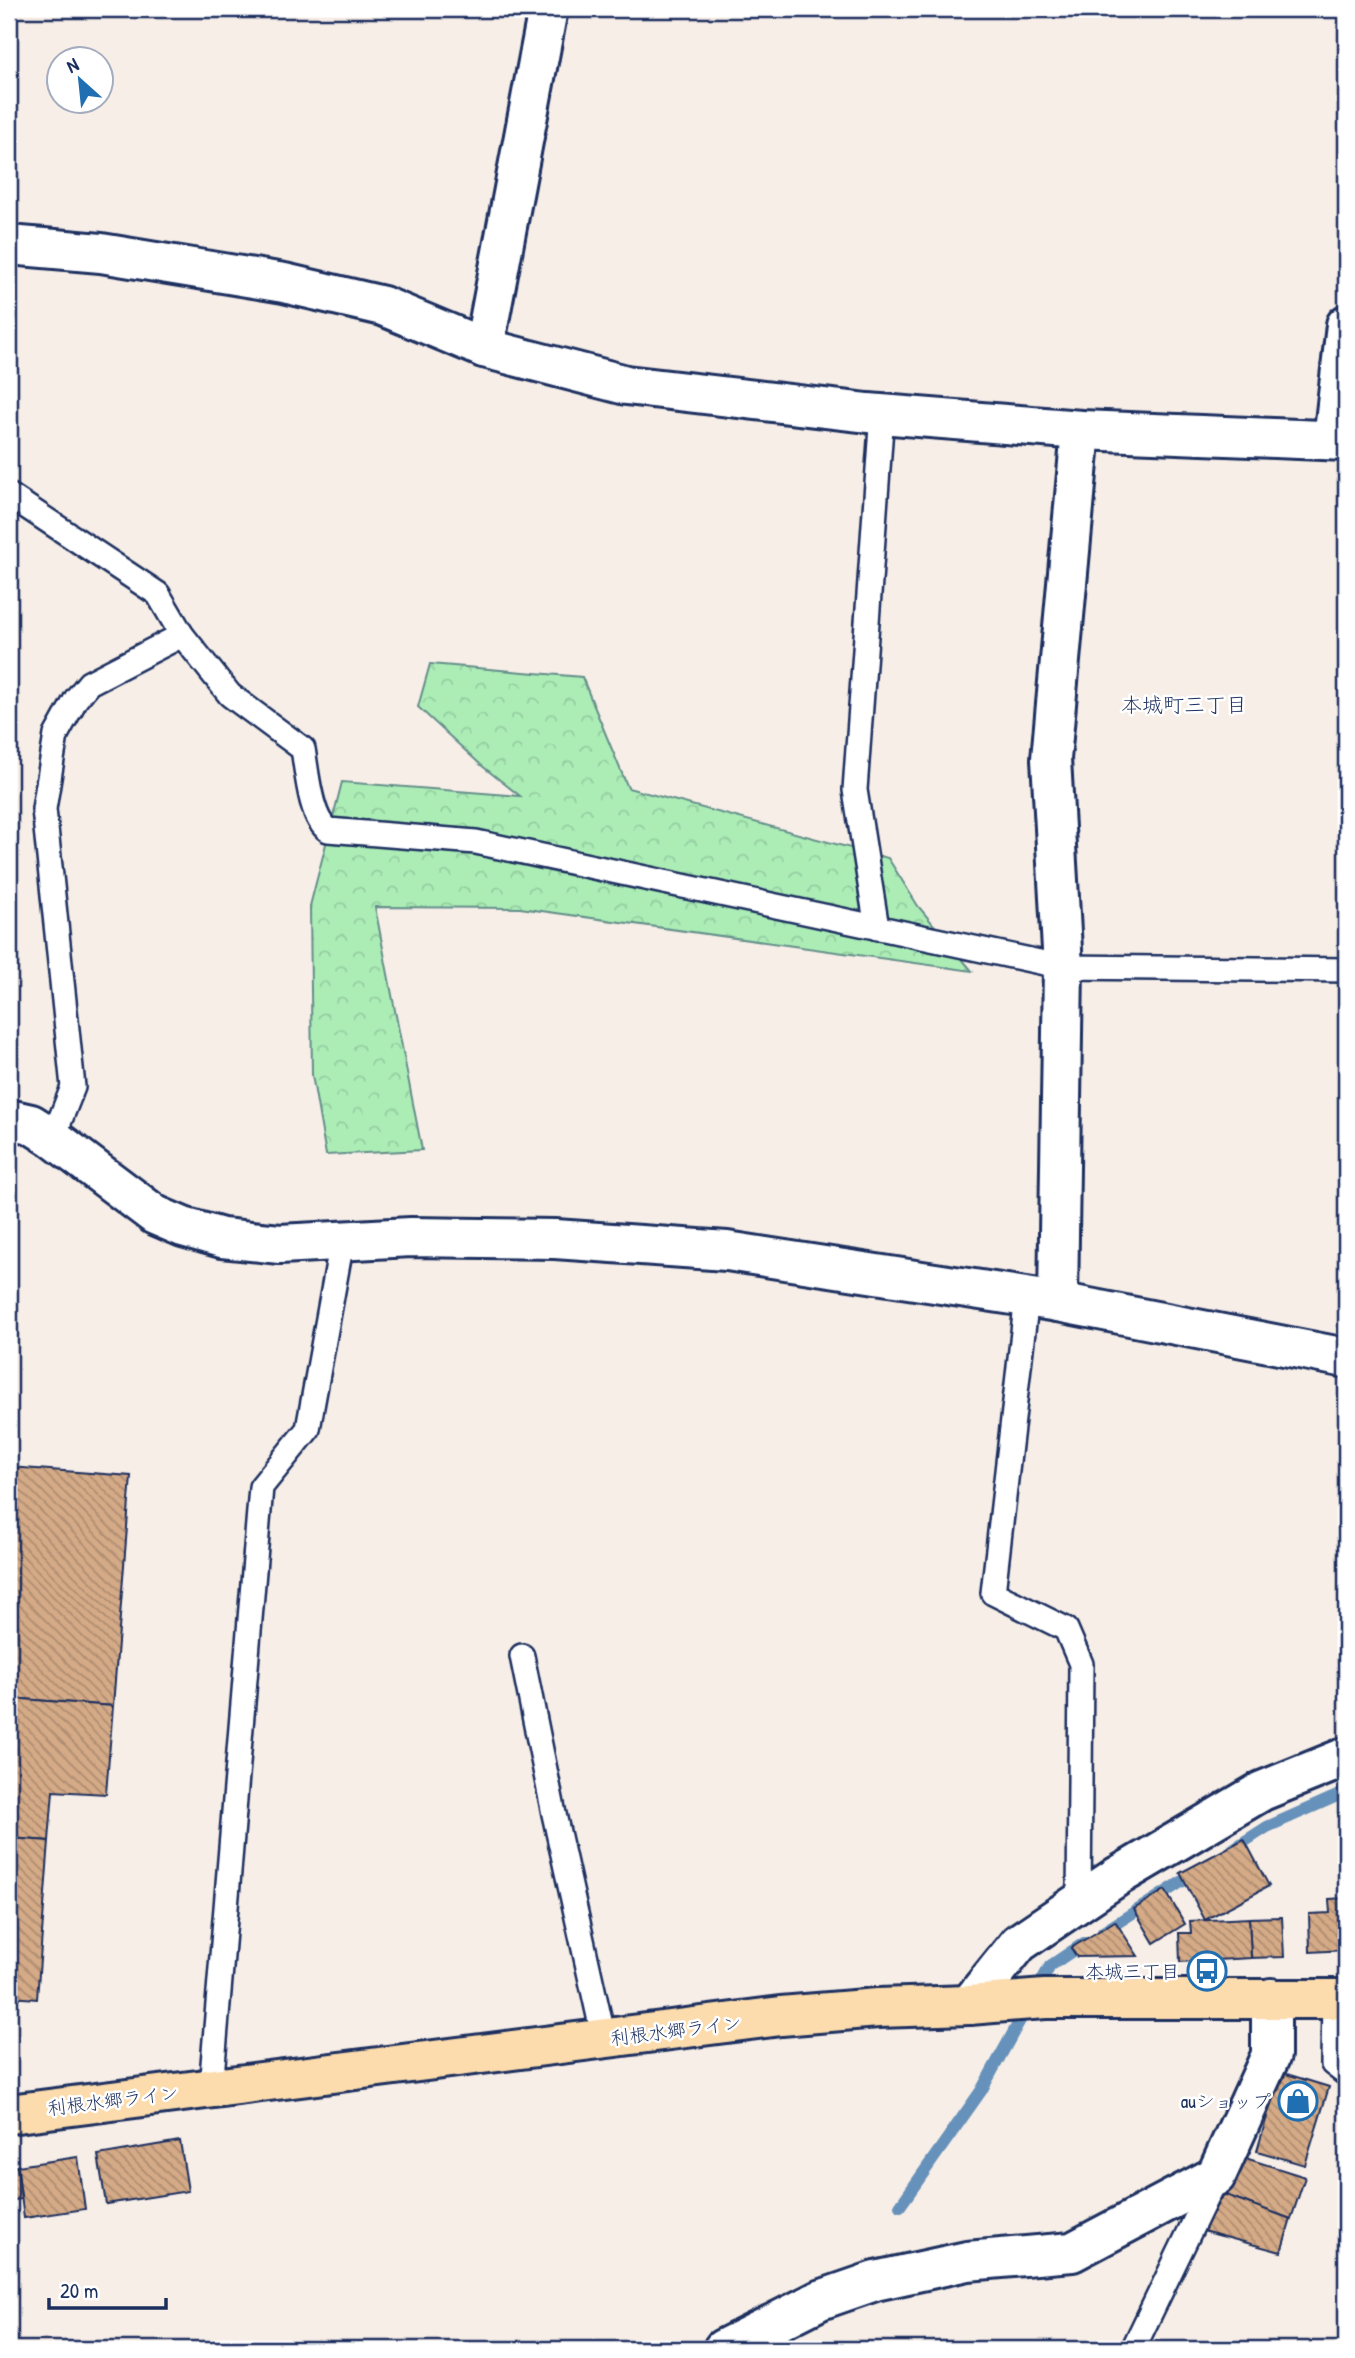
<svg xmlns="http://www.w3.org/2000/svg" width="1355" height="2358" viewBox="0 0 1355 2358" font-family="'Patrick Hand','Klee One',sans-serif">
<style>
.forest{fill:url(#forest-crowns);stroke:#648e8a;stroke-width:2}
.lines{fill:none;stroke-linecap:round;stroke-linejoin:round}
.stream{stroke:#6691ba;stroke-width:12}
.building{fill:url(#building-back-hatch);stroke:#1b2f5e;stroke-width:2}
.lane-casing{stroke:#1b2f5e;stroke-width:28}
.street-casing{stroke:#1b2f5e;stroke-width:44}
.secondary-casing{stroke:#1b2f5e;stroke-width:44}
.highway-casing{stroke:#1b2f5e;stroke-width:44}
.lane{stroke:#fff;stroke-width:23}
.street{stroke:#fff;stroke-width:38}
.secondary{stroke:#fff;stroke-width:38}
.highway{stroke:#fcdcac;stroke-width:38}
.labels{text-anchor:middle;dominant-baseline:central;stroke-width:5;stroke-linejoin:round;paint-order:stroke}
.poi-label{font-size:19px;fill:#1b2f5e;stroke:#fff;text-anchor:end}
.street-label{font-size:19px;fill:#1b2f5e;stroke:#fff}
.neighbourhood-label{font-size:21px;fill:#1b2f5e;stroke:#fff}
</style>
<defs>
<pattern id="forest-crowns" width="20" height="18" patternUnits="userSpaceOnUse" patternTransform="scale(1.75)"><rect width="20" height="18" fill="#acedb6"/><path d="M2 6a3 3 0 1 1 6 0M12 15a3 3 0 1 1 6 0" fill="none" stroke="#93cc9f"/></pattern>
<pattern id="building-back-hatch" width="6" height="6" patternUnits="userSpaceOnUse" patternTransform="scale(1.75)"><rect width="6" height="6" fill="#d5aa86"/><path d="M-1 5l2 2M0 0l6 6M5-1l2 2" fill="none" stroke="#ac8b71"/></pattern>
</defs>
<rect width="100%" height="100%" fill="#f7eee7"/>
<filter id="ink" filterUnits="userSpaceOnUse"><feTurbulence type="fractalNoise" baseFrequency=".0143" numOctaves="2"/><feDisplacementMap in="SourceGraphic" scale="14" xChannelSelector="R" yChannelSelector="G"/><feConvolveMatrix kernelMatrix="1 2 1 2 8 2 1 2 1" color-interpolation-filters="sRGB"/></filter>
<g filter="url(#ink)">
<path class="forest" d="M430 664 582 677 628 788 888 858 918 906 972 971 520 908 375 907 422 1150 326 1155 312 1075 310 906 342 782 520 796 481 765 418 707Z"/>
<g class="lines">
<g class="stream">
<path d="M1233 1849 1267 1827 1346 1792"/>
<path d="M1103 1932 1197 1872"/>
<path d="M900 2206 981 2091 1050 1966 1084 1943"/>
</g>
</g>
<g class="building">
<path d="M9 1467 131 1476 113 1706 9 1698Z"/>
<path d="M9 1698 113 1706 106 1794 53 1791 49 1841 9 1838Z"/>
<path d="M9 1838 49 1841 37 1999 9 1997Z"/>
<path d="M1244 1839 1269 1886 1205 1920 1180 1873Z"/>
<path d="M1165 1890 1185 1924 1154 1943 1134 1909Z"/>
<path d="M1346 1898V1950L1310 1952 1309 1914 1330 1913 1329 1899Z"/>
<path d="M1282 1917 1284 1957 1251 1958 1249 1918Z"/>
<path d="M1249 1918 1251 1958 1180 1962 1179 1933H1191L1190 1921Z"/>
<path d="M1115 1921 1138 1956 1077 1957 1071 1948Z"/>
<path d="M1280 2072 1329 2087 1305 2165 1257 2151Z"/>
<path d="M180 2141 188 2191 106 2204 98 2155Z"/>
<path d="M1239 2156 1305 2177 1291 2219 1223 2194Z"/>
<path d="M78 2157 85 2209 24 2218 17 2166Z"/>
<path d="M17 2166 21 2199 9 2201V2167Z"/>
<path d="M1223 2194 1291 2219 1281 2252 1203 2231Z"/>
</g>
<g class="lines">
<g class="lane-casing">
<g id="lane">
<path d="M9 495 158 594 182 635 230 695 303 749C307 771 310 818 328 830L476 842 1063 967 1346 970"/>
<path d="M877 928 855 790 881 427"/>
<path d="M53 1138 73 1087 44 809 56 735 76 699 89 683 182 635"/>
<path d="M1027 1297 993 1593 1066 1629 1081 1664 1079 1902"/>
<path d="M522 1656 554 1814 604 2039"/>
<path d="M1334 1998 1333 2064 1346 2074"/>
<path d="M211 2088 261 1487 308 1429 342 1241"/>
<path d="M1133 2349 1215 2179"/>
</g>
</g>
<g class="street-casing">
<g id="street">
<path d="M484 348 548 9"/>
<path d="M1333 440 1346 325"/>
<path d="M9 1119 31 1124 53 1138 155 1215 183 1227 222 1238 280 1244 411 1237 555 1239 727 1251 1058 1302 1346 1358"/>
<path d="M1058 1302 1063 967 1051 759 1081 430"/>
<path d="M969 2005 1019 1943 1118 1876 1262 1791 1346 1757"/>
<path d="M723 2349 820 2300 875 2281 967 2261 1072 2252 1216 2176 1271 2055V1998"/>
</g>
</g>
<g class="secondary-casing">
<path id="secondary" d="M9 245 101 253 284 283 383 306 484 348 626 385 868 413 1081 430 1346 441"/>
</g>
<g class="highway-casing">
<path id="highway" d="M9 2114 781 2016 878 2008 969 2005 1045 1999H1346"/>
</g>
<use href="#lane" class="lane"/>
<use href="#street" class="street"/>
<use href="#secondary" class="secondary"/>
<use href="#highway" class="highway"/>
</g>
</g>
<defs>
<g id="bus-ring" transform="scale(2.0125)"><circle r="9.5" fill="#fff" stroke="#1f6fb2" stroke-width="1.5"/><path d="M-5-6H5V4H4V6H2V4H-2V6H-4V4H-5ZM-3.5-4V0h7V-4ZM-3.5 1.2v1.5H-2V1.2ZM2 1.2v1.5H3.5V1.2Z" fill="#1f6fb2"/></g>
<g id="shop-ring" transform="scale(2.0125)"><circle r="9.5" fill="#fff" stroke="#1f6fb2" stroke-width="1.5"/><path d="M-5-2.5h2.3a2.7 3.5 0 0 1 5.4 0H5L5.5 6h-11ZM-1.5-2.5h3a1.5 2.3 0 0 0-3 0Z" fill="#1f6fb2"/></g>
</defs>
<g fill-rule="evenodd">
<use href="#bus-ring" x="1207" y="1971"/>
<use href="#shop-ring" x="1298" y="2101"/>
</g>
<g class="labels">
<g class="poi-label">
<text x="1180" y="1971">本城三丁目</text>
<text x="1271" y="2101">auショップ</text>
</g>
<g class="street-label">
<text transform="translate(676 2030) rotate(-7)">利根水郷ライン</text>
<text transform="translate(113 2100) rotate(-7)">利根水郷ライン</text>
</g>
<g class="neighbourhood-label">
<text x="1184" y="704">本城町三丁目</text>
</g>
</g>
<rect width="1355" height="2358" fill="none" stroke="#fff" stroke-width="35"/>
<rect x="18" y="18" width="1320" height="2323" fill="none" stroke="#1b2f5e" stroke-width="2.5" filter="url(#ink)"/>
<g transform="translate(80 80) rotate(333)"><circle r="33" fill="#ffffff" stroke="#a4acbf" stroke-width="2"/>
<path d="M0-5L12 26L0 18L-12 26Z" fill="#1f6fb2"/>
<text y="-10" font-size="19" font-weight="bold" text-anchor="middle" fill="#1b2f5e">N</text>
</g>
<path d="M49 2298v10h117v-10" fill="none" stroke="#1b2f5e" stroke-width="3.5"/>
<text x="60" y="2298" font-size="21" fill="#1b2f5e" stroke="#ffffff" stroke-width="5" paint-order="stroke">20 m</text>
</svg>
